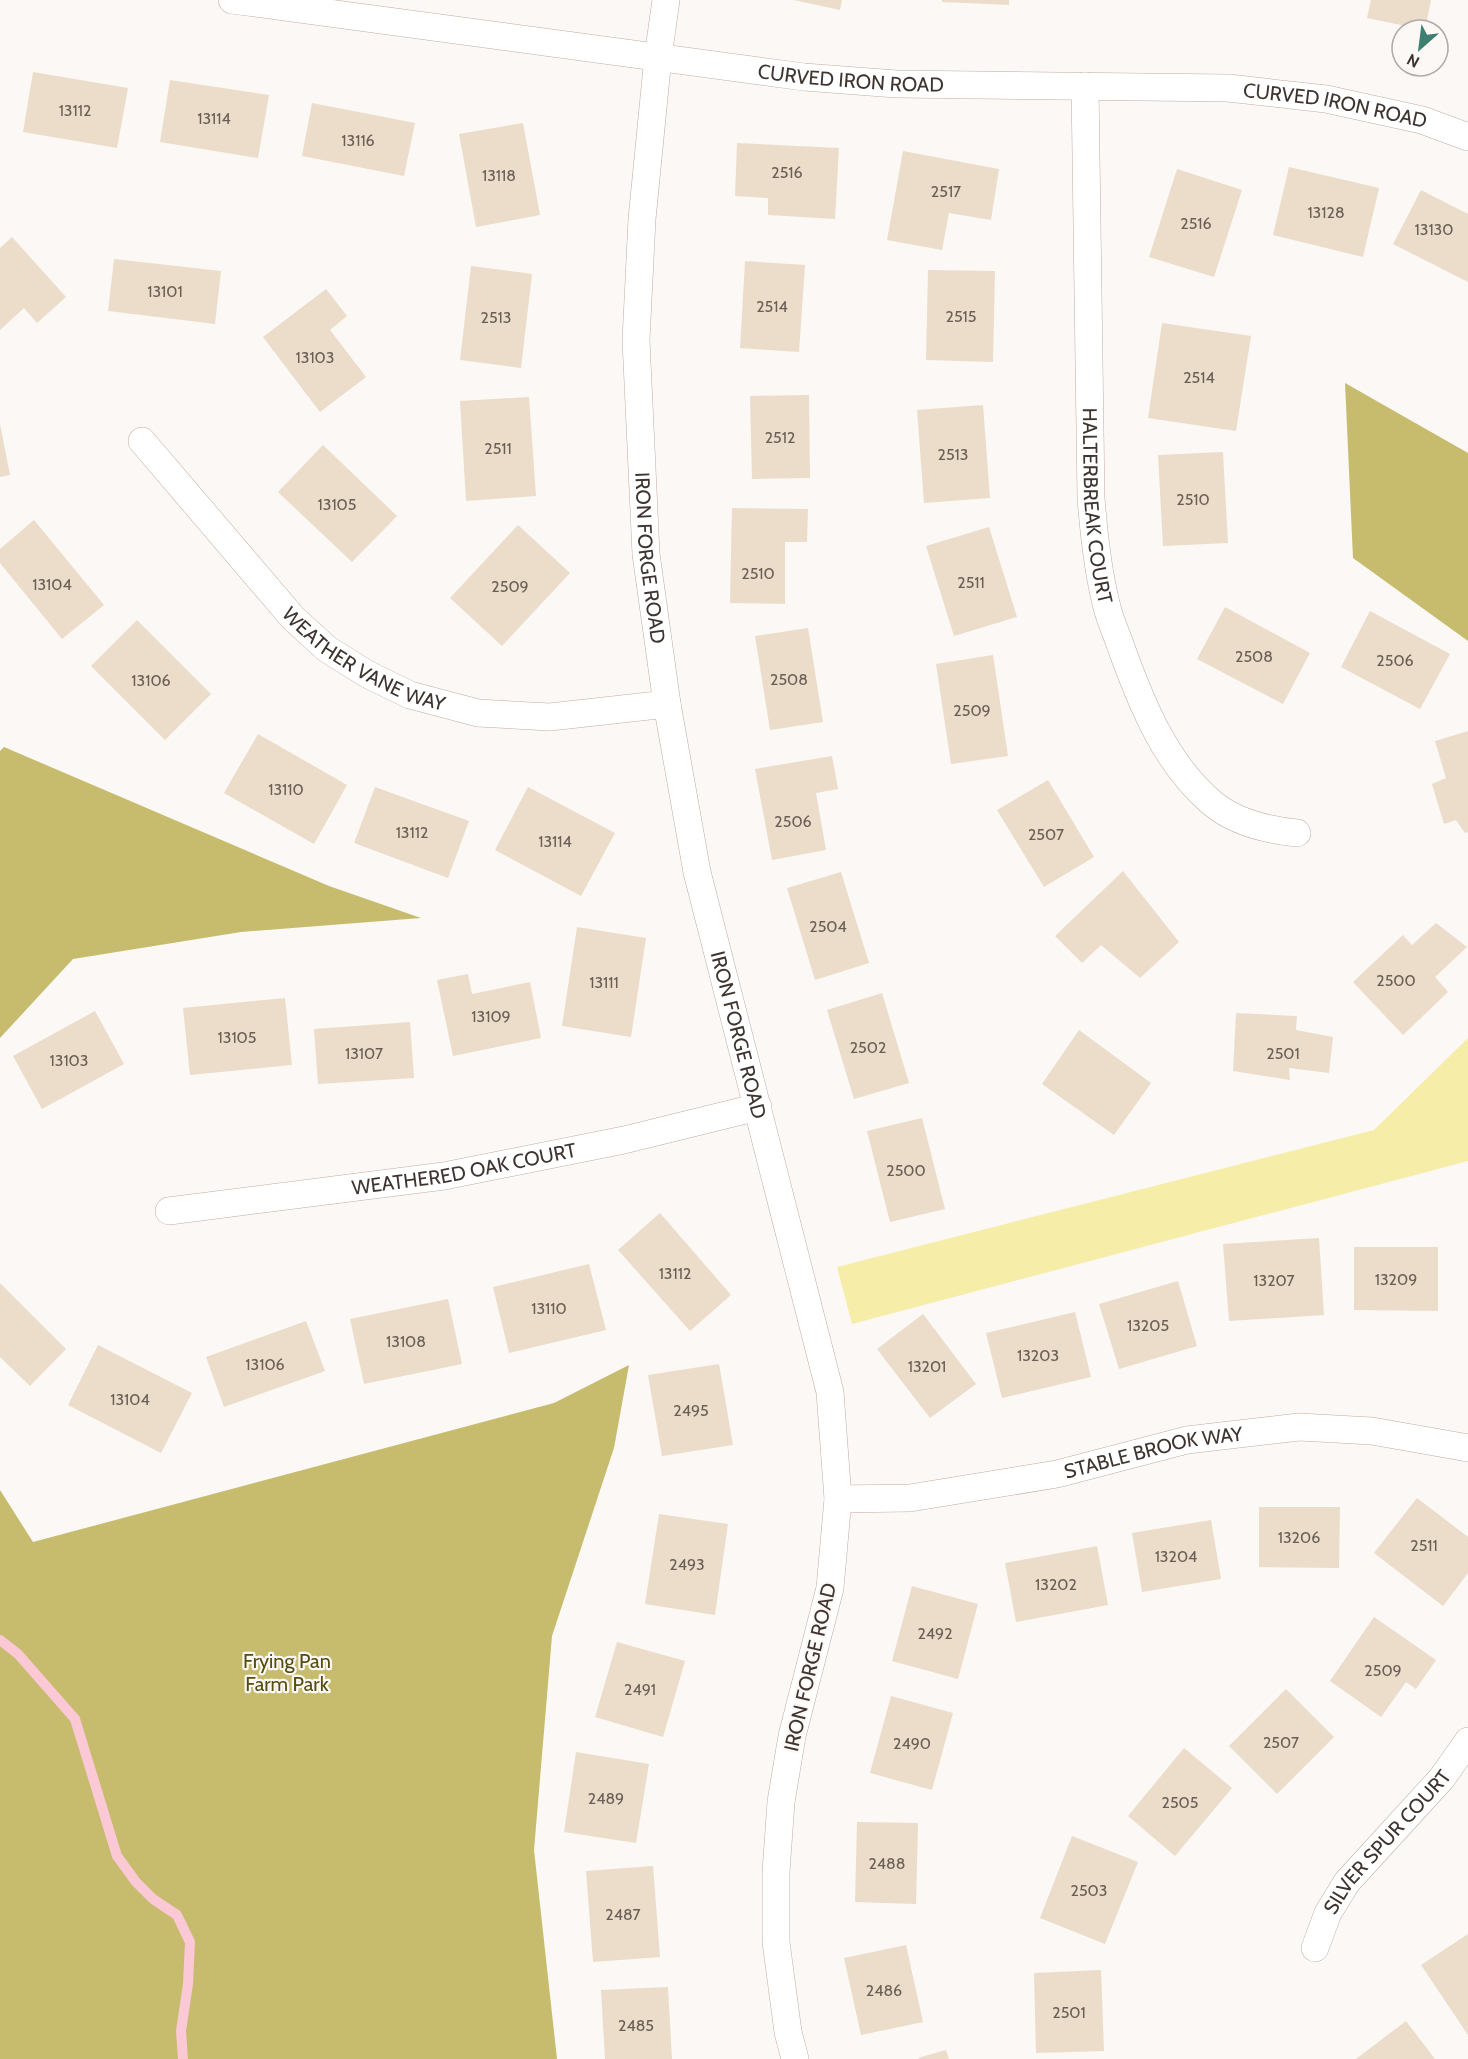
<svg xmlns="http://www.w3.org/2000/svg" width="1468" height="2059" viewBox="0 0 1468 2059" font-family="Cabin,sans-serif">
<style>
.green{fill:#f6eda9}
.forest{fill:#c7bc6d}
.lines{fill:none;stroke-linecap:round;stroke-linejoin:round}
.stream{stroke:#fbc8d5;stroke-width:10}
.building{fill:#ebddc9}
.street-casing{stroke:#c2aca0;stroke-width:28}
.street{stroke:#fff;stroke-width:27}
.labels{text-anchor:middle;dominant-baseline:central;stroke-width:4.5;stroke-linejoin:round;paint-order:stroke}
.number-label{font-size:16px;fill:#695f57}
.street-label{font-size:20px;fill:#3e3531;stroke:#fcf8f5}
.park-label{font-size:20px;fill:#544c0d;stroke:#fcf8f5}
</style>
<rect width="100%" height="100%" fill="#fcf8f5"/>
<path class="green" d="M1468 1038V1161L852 1324 837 1267 1374 1130Z"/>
<g class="forest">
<path d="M1345 383 1468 453V641L1353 558Z"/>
<path d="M4 747 329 886 421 918 241 932 73 959 0 1038V751Z"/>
<path d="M629 1365 614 1448 552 1636 534 1850 557 2059H0V1490L33 1542 554 1403Z"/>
</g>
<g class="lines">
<path class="stream" d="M0 1640 18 1654 75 1719 117 1856 136 1882 153 1899 177 1915 190 1942 188 1984 181 2031 183 2059"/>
</g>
<g class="building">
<path d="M794 0H842L840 10Z"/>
<path d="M942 0H1009V5L942 2Z"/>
<path d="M1371 0H1431L1425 30 1367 18Z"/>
<path d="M33 72 128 88 117 148 23 132Z"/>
<path d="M170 80 269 95 258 158 160 142Z"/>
<path d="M312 103 415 123 404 176 302 156Z"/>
<path d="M523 123 540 215 476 227 459 134Z"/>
<path d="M737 143 839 148 835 219 768 215V198L735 196Z"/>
<path d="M903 151 999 169 991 220 949 213 942 250 887 240Z"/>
<path d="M1289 167 1379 188 1363 257 1273 235Z"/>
<path d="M1177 169 1242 190 1214 277 1149 257Z"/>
<path d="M1421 190 1468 214V282L1393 244Z"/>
<path d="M12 237 66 297 37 323 24 308 0 330V248Z"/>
<path d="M114 259 221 271 215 324 108 311Z"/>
<path d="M745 261 805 265 799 352 740 348Z"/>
<path d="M471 266 532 274 521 368 460 360Z"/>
<path d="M928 270 995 271 993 362 926 360Z"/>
<path d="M326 289 347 316 330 330 366 377 320 412 263 337Z"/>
<path d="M1162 323 1251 336 1236 431 1148 418Z"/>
<path d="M809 395 810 478 752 479 750 396Z"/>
<path d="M529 397 536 496 466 501 460 401Z"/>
<path d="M983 405 990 498 924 503 917 410Z"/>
<path d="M0 424 10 475 0 477Z"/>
<path d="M323 445 397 516 352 562 278 492Z"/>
<path d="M1223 452 1228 543 1163 546 1158 455Z"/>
<path d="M732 508 808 509 807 542H785V604L730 603Z"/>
<path d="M34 520 104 605 62 639 0 563V549Z"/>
<path d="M518 525 570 573 502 646 450 598Z"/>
<path d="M989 527 1017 617 954 636 926 546Z"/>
<path d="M1225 607 1310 653 1283 704 1197 659Z"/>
<path d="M1370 611 1450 654 1420 709 1341 667Z"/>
<path d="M137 620 211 694 165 740 91 666Z"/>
<path d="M808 628 823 722 770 730 755 636Z"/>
<path d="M993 655 1008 756 951 764 936 664Z"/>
<path d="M1468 731V832L1465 833 1456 820 1444 824 1432 784 1446 778 1435 741Z"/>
<path d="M258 734 347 785 314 844 224 793Z"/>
<path d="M832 756 838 789 816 793 826 850 772 860 755 769Z"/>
<path d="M1048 780 1094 857 1044 887 997 810Z"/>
<path d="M375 787 469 821 448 878 354 843Z"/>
<path d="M528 787 615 833 581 896 495 850Z"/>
<path d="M1123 871 1179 942 1140 978 1101 945 1082 963 1055 936Z"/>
<path d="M841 872 869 963 815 980 787 888Z"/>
<path d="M1436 923 1467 947 1435 977 1448 992 1403 1035 1353 982 1403 935 1412 945Z"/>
<path d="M577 927 646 938 631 1037 562 1026Z"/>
<path d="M468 974 472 994 530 982 541 1038 453 1056 437 980Z"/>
<path d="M882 993 909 1083 854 1099 827 1010Z"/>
<path d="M285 998 292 1065 190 1075 183 1008Z"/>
<path d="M95 1011 124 1064 42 1109 13 1056Z"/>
<path d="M1236 1013 1297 1016 1296 1030 1333 1037 1329 1073 1289 1068 1290 1080 1233 1071Z"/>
<path d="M410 1022 414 1078 318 1084 314 1029Z"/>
<path d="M1079 1030 1151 1083 1114 1135 1042 1084Z"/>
<path d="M922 1118 945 1209 890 1222 867 1131Z"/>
<path d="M660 1213 731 1295 690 1331 618 1250Z"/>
<path d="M1319 1238 1324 1315 1229 1321 1223 1244Z"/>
<path d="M1354 1247H1438V1311L1354 1310Z"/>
<path d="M589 1264 606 1330 509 1353 493 1287Z"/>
<path d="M1178 1281 1197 1346 1119 1369 1099 1304Z"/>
<path d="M0 1283 66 1349 30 1386 0 1357Z"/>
<path d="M448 1299 462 1364 364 1384 350 1319Z"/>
<path d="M1075 1312 1091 1377 1002 1398 986 1333Z"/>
<path d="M923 1314 976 1384 930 1418 877 1349Z"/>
<path d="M306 1321 325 1371 224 1407 206 1357Z"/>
<path d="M98 1345 192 1393 161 1453 68 1405Z"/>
<path d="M719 1364 733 1445 662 1456 648 1375Z"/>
<path d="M1417 1498 1468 1537V1573L1443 1606 1374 1553Z"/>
<path d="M1259 1507H1340L1339 1568 1259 1567Z"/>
<path d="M659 1514 728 1524 715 1615 645 1604Z"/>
<path d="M1211 1520 1221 1579 1142 1592 1132 1533Z"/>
<path d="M1097 1546 1108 1605 1016 1622 1005 1563Z"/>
<path d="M912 1586 978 1604 958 1679 892 1661Z"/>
<path d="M1374 1617 1436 1660 1416 1689 1406 1682 1381 1717 1330 1681Z"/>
<path d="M617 1642 685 1661 663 1737 595 1717Z"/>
<path d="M1286 1689 1334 1737 1277 1794 1229 1746Z"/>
<path d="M891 1696 953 1713 932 1790 870 1773Z"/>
<path d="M1184 1748 1232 1788 1175 1856 1128 1816Z"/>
<path d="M576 1752 649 1764 636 1843 564 1832Z"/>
<path d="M857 1822 918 1823 916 1904 855 1902Z"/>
<path d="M1072 1836 1138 1862 1105 1944 1040 1918Z"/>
<path d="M653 1866 660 1957 593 1962 586 1871Z"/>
<path d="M1468 1934V2035L1421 1965Z"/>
<path d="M906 1945 923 2022 861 2035 844 1958Z"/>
<path d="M1101 1970 1104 2051 1036 2053 1034 1973Z"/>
<path d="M668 1987 672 2059H605L601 1990Z"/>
<path d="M1406 2021 1435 2059H1356Z"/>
<path d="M946 2050 949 2059H919L918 2058Z"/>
</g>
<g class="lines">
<g class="street-casing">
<g id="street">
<path id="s1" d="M232 0 804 77 896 84 1228 88 1326 99 1422 120 1468 137"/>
<path id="s2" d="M666 0 658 57 642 219 636 340 646 554 667 704 697 872 830 1392 838 1499 830 1588 792 1736 781 1802 776 1872V1942L788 2032 795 2059"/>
<path id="s3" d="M1085 86 1091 498C1094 536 1098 575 1108 611 1112 625 1118 637 1122 650 1142 705 1166 764 1212 803 1236 823 1267 830 1297 833"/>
<path id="s4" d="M142 441 293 618 327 649 367 674 410 695 478 713 550 717 667 704"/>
<path id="s5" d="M169 1211 444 1176 624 1140 758 1107"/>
<path id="s6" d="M838 1499 910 1498 1057 1474 1187 1440 1299 1427 1372 1431 1468 1448"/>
<path id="s7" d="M1315 1948 1328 1913 1347 1882 1442 1778 1468 1741"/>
</g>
</g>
<use href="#street" class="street"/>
</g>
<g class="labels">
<g class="number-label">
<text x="75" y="110">13112</text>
<text x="214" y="118">13114</text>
<text x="358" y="140">13116</text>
<text x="787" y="172">2516</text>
<text x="499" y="175">13118</text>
<text x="946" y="191">2517</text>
<text x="1326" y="212">13128</text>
<text x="1196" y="223">2516</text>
<text x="1434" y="229">13130</text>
<text x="165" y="291">13101</text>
<text x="772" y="306">2514</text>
<text x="961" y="316">2515</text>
<text x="496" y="317">2513</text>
<text x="315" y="357">13103</text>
<text x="1199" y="377">2514</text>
<text x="780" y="437">2512</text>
<text x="498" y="448">2511</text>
<text x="953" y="454">2513</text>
<text x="1193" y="499">2510</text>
<text x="337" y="504">13105</text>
<text x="758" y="573">2510</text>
<text x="971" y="582">2511</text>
<text x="52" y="584">13104</text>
<text x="510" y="586">2509</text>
<text x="1254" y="656">2508</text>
<text x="1395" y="660">2506</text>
<text x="789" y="679">2508</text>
<text x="151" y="680">13106</text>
<text x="972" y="710">2509</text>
<text x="286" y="789">13110</text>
<text x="793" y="821">2506</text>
<text x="412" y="832">13112</text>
<text x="1046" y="834">2507</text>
<text x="555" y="841">13114</text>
<text x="828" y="926">2504</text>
<text x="1396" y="980">2500</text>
<text x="604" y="982">13111</text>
<text x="491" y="1016">13109</text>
<text x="237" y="1037">13105</text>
<text x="868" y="1047">2502</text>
<text x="364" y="1053">13107</text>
<text x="1283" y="1053">2501</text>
<text x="69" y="1060">13103</text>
<text x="906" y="1170">2500</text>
<text x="675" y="1273">13112</text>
<text x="1396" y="1279">13209</text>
<text x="1274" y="1280">13207</text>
<text x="549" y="1308">13110</text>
<text x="1148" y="1325">13205</text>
<text x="406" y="1341">13108</text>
<text x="1038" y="1355">13203</text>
<text x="265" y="1364">13106</text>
<text x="927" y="1366">13201</text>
<text x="130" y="1399">13104</text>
<text x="691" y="1410">2495</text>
<text x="1299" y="1537">13206</text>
<text x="1424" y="1545">2511</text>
<text x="1176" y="1556">13204</text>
<text x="687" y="1564">2493</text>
<text x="1056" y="1584">13202</text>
<text x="935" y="1633">2492</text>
<text x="1383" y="1670">2509</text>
<text x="640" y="1689">2491</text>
<text x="1281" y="1742">2507</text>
<text x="912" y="1743">2490</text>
<text x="606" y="1798">2489</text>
<text x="1180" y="1802">2505</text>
<text x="887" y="1863">2488</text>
<text x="1089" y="1890">2503</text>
<text x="623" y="1914">2487</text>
<text x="884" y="1990">2486</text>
<text x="1069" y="2012">2501</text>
<text x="636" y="2025">2485</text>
</g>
<g class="street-label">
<text stroke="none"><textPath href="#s1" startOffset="624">CURVED IRON ROAD</textPath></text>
<text stroke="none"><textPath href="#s1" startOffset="1110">CURVED IRON ROAD</textPath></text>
<text stroke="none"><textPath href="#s3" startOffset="420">HALTERBREAK COURT</textPath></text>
<text stroke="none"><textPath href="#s2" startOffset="560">IRON FORGE ROAD</textPath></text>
<text stroke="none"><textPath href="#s4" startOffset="316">WEATHER VANE WAY</textPath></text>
<text stroke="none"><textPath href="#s2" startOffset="1046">IRON FORGE ROAD</textPath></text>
<text stroke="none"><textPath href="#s5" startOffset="298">WEATHERED OAK COURT</textPath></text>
<text stroke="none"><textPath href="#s6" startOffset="320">STABLE BROOK WAY</textPath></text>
<text transform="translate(810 1667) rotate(-77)">IRON FORGE ROAD</text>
<text stroke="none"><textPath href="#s7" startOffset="130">SILVER SPUR COURT</textPath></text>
</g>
<g class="park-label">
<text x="287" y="1661">Frying Pan<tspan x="287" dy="23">Farm Park</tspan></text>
</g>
</g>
<g transform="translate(1420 48) rotate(208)"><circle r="28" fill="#fcf8f5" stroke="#b0aaa7" stroke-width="1.5"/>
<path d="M0-4.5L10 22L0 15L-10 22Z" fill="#3d7f70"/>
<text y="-9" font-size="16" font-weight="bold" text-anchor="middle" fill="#3e3531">N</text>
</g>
</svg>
